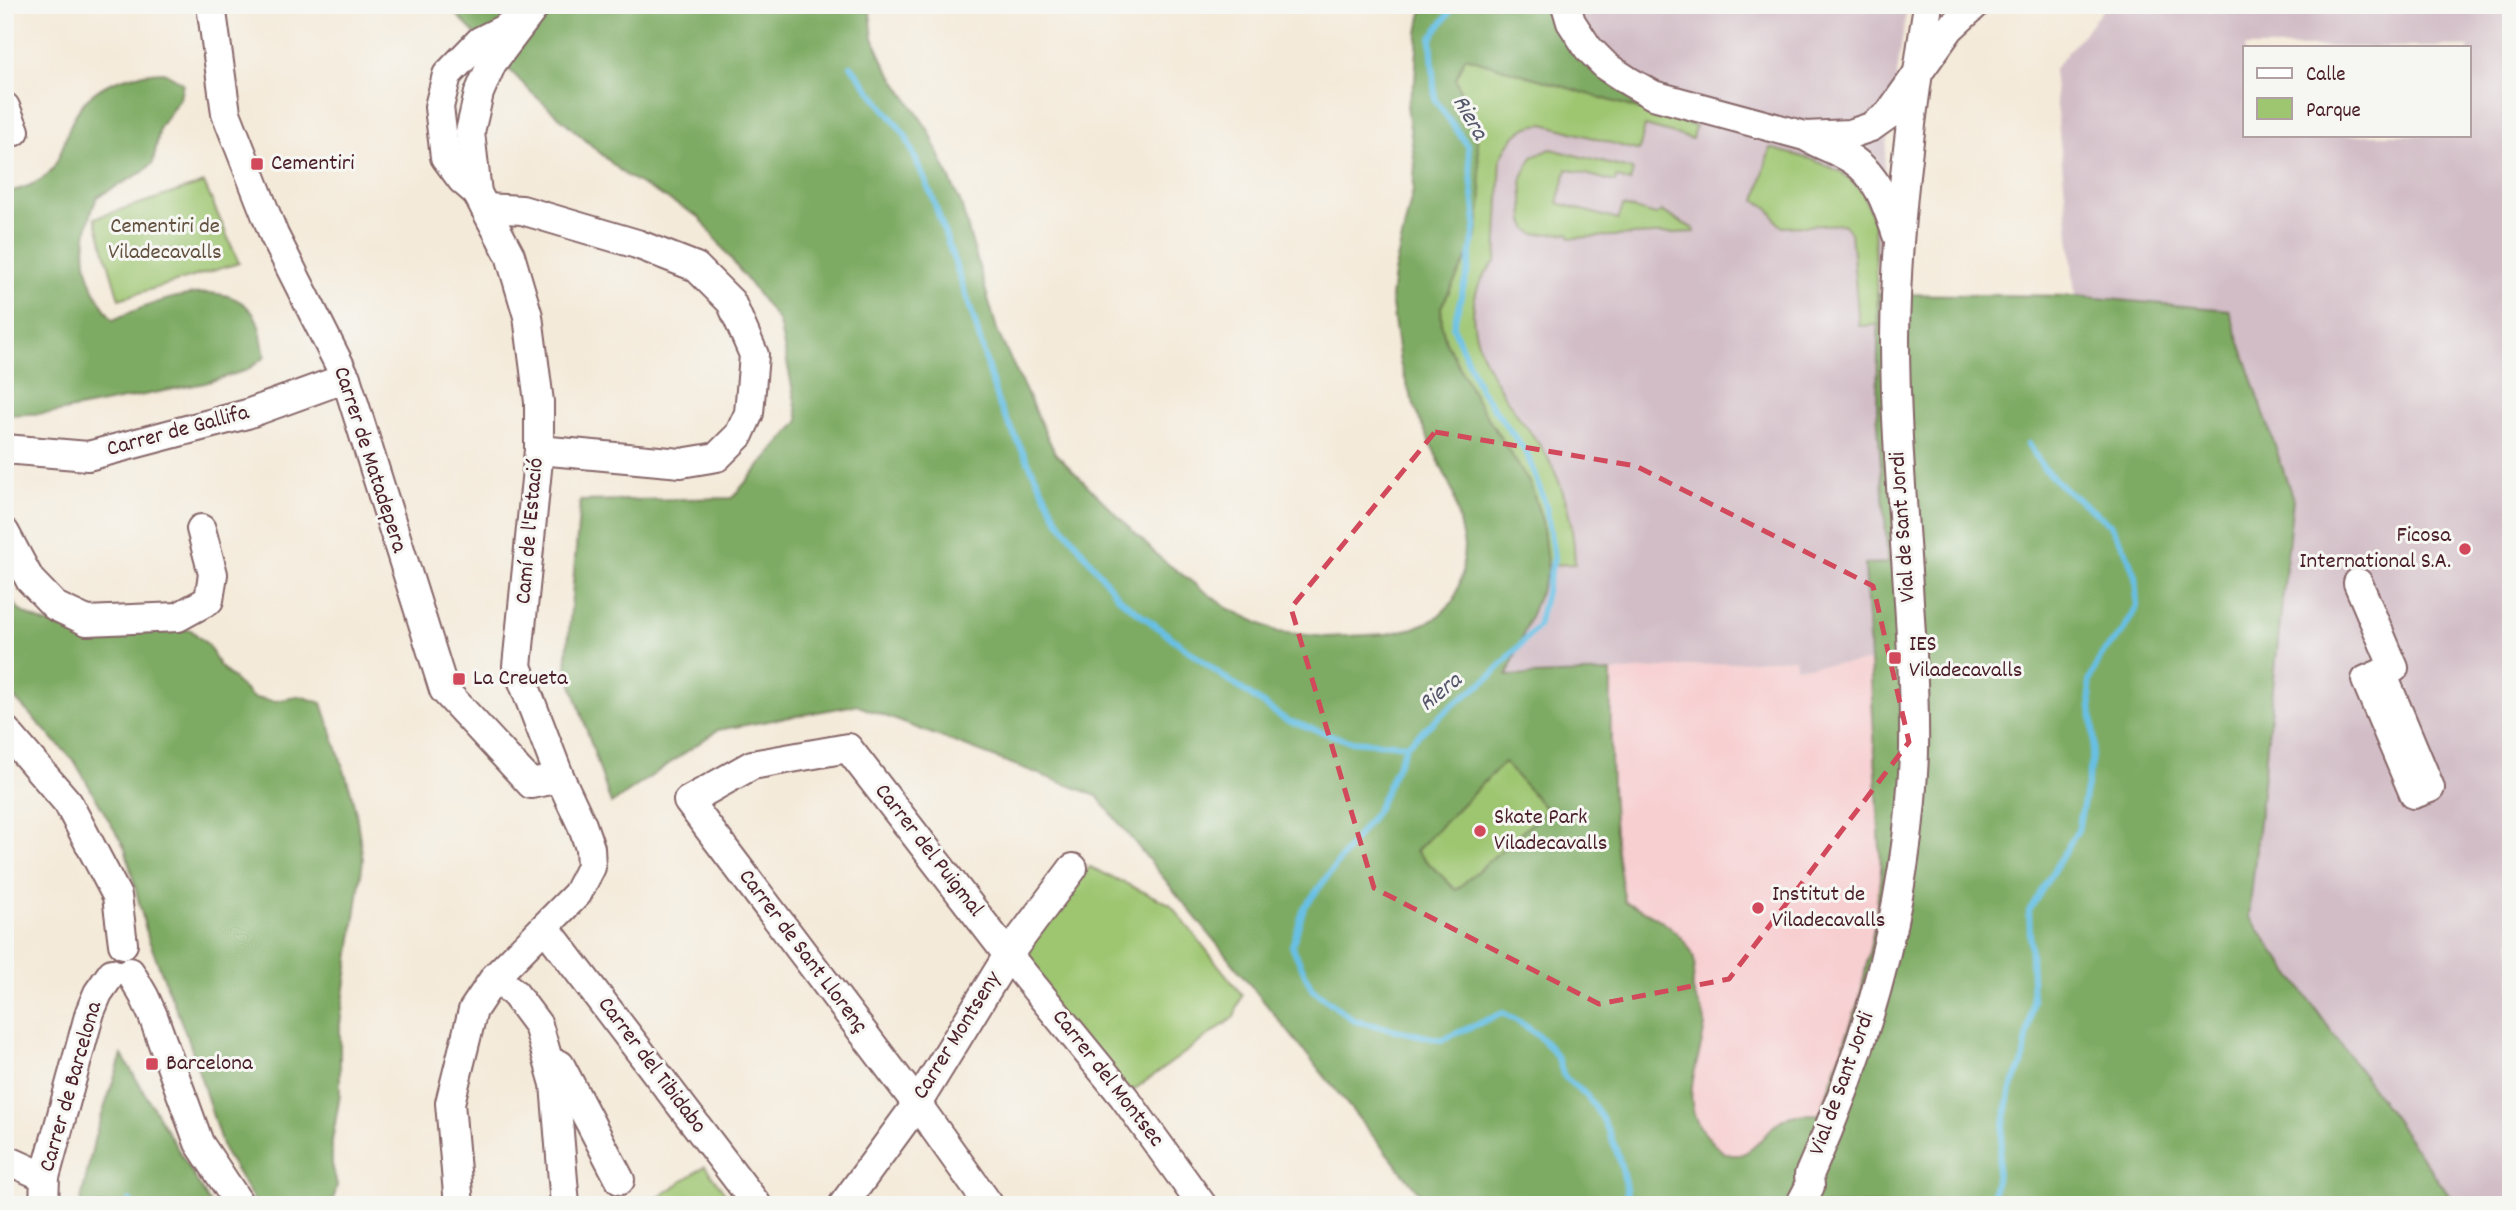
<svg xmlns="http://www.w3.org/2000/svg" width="2516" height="1210" viewBox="0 0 2516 1210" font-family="Dekko,sans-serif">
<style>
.built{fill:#f7cfd1}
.industrial{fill:#d2bdc6;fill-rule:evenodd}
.green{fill:#9ec671;stroke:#74724e;stroke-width:2}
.forest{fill:#7eab63;stroke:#646547;stroke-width:2;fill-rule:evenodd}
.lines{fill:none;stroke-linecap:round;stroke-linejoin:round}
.stream{stroke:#68c0e5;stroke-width:6}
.minor-casing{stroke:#866668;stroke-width:32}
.minor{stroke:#fff;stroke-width:28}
.marked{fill:none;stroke:#d1495b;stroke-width:5;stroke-dasharray:14 9;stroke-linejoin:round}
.poi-dot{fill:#d1495b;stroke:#f6f6f2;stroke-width:2.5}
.labels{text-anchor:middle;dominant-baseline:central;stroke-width:6;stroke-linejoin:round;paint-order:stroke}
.poi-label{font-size:23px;fill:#4a1f2b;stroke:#f6f6f2;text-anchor:start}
.park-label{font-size:23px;fill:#635140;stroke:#f6f6f2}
.street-label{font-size:23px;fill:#4a1f2b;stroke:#f6f6f2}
.water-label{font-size:24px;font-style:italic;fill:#54576c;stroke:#f6f6f2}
</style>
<rect width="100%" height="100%" fill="#f6f6f2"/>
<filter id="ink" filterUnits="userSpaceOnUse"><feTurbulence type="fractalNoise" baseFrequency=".0143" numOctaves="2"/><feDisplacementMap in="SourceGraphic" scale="14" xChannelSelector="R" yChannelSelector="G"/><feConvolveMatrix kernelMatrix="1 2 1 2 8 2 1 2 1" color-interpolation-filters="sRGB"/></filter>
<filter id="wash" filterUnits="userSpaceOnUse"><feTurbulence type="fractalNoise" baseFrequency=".00686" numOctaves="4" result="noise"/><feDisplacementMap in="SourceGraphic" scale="28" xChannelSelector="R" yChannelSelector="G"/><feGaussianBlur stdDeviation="1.57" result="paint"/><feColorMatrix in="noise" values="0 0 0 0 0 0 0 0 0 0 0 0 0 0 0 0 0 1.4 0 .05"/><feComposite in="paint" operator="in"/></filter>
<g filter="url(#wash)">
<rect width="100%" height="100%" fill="#f4ead9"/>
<path class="built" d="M1795 658 1796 667 1870 662 1881 870 1875 923 1860 997 1819 1115H1793L1748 1152 1740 1155H1730L1722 1152 1699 1129 1690 1097 1692 1076 1697 1060 1702 1007 1693 991 1696 962 1653 914 1625 902 1616 857 1610 745 1611 672Z"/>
<g class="industrial">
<path d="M1552 5H1907L1885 156 1876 270 1879 294 1877 409 1888 563 1865 564 1870 662 1796 667 1795 658 1611 672 1507 676 1548 571 1530 484 1477 401 1456 78 1686 122 1635 101 1593 72 1556 23Z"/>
<path d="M2107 5H2511V1205H2456L2249 916 2293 499 2229 310 2075 296 2053 70ZM2245 47H2469V135H2245Z"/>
</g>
<g class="green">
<path d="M1465 57 1695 126 1692 139 1645 126 1639 151 1544 124C1521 125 1511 137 1501 158L1496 261C1446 310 1489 375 1521 420 1531 433 1542 446 1549 460 1567 493 1574 526 1575 564L1547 565 1542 521 1530 484 1477 401 1446 342 1442 327 1441 307 1452 285 1477 139 1456 78Z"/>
<path d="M1770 148 1814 160 1841 172 1862 191 1874 223 1878 325 1859 326 1851 232 1843 224 1783 227C1771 221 1778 209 1756 201Z"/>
<path d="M1551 149 1633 170 1630 182 1616 177 1615 182 1567 169 1558 203 1618 220 1623 206 1656 215 1661 211 1694 229 1695 232 1570 238 1569 233 1535 234 1528 230 1524 221 1522 177 1532 157Z"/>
<path d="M204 183 239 263 119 299 95 218Z"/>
<path d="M1505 761 1547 810 1456 890 1416 851Z"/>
<path d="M1090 867 1170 904 1242 995 1234 1017 1124 1097 1008 955Z"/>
<path d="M705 1166 734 1205H647Z"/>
</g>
<g class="forest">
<path d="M435 5H875L870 13 873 38 885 65 929 131 961 204 998 333 1055 453 1160 558 1227 608 1278 632 1327 637 1386 634 1414 628 1435 619 1454 601 1462 575 1464 546 1453 492 1418 416 1408 388 1400 363 1391 298 1394 273 1413 190 1415 165 1407 105 1415 81 1418 33 1423 5H1552L1556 23 1593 72 1635 101 1695 126 1465 57 1456 79 1477 139 1482 200 1476 241 1441 307 1442 327 1446 342 1477 401 1530 484 1542 521 1548 571 1507 676 1611 672C1610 749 1610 826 1625 902 1650 913 1674 925 1689 948 1700 965 1691 973 1693 990 1695 1002 1706 1011 1705 1025 1700 1066 1674 1105 1711 1140 1717 1147 1723 1154 1732 1155 1754 1158 1766 1128 1783 1119 1794 1113 1808 1115 1820 1114L1860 997 1875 923 1881 870 1865 564 1888 563 1877 409 1879 294 2075 296 2229 310 2293 499 2249 916 2456 1205H1429L1097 796 856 705 718 730 611 804 566 667 580 501 732 498 799 421 779 322 699 217 625 175 531 92 454 12ZM1504 762 1547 810 1456 890 1416 851Z"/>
<path d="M164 72 183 83 180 98 160 127 153 163 143 172 97 197C78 242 81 280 113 320 148 304 220 274 251 311 261 321 262 344 265 357L247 370 205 383 53 413 5 415V193C21 189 37 185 49 173 60 161 63 144 69 129 85 85 122 74 164 72Z"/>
<path d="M5 590 20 611 42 622 64 629 191 630 208 645 219 665 253 698 276 701 300 696 322 703 350 788 356 813 363 860 340 1024V1095L332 1141V1164L337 1185 332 1205H257L224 1151 190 1044 148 938 125 848 75 762 5 688Z"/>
<path d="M122 1055 211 1205H80L95 1136Z"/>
</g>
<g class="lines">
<g class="stream">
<path d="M1455 5 1431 38 1435 100 1468 146 1476 223 1468 270 1453 327 1480 389 1527 454 1546 506 1554 558 1538 626 1490 677 1450 707 1407 745 1377 810 1304 908 1292 946 1312 989 1355 1021 1441 1040 1503 1013C1523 1023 1545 1038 1557 1057 1561 1063 1561 1072 1565 1077 1571 1084 1580 1089 1586 1095 1610 1125 1625 1166 1628 1205"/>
<path d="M851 66 905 135 932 196 973 316 998 403 1058 520 1119 598 1221 675 1286 720 1349 741 1407 745"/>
<path d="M130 1201 131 1205"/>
<path d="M1992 1205 2005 1118 2011 1089 2023 1062 2033 1001 2029 911 2078 830 2090 770 2094 741 2089 682 2102 654 2122 633 2137 606 2135 576 2125 549 2110 524 2065 489 2044 469 2028 444"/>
</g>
</g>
</g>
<g filter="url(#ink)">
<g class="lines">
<g class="minor-casing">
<g id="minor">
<path d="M211 5 226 113 274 235 346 378 444 690 531 784 560 778"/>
<path d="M1566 5 1571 22 1588 48 1607 67 1630 82 1653 95 1805 136 1850 134 1871 127 1888 115 1950 28 1975 5"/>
<path d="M5 107 15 131"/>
<path d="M1809 138C1823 146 1839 151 1853 160 1879 178 1887 206 1897 235"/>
<path d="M477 193 462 180 445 157 439 107 447 75 480 41 506 28 519 17"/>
<path d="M485 208 522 210 637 244 696 267 731 302 754 355 749 413 739 435 717 457 681 463 539 450"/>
<path d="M5 449 88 456 247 414 346 378"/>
<path d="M5 533 30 580 55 606 87 621 178 617 209 600 213 574 201 529"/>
<path d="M2358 583 2394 668 2366 680 2414 794 2430 788 2382 673"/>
<path d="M5 730 68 803 117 896 123 944"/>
<path d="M545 927 757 1205"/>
<path d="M130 972 144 996 153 1016 199 1143 240 1205"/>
<path d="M495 977 515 994 538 1025 555 1084 565 1205"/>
<path d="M555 1064 560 1065 620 1180"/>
<path d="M5 1159 45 1177"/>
<path d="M44 1205 45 1177 90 1012 98 993 112 973"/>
<path d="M459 1205 450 1103 473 1010 495 977 577 894 591 867 590 848 582 825 560 778 517 666 539 450V402L528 316 510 255 477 193 470 132 479 93 492 63 536 5"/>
<path d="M843 1205 917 1104 1008 955 1073 868"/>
<path d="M989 1205 917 1104 688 801 752 765 848 748 1008 955 1124 1097 1202 1205"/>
<path d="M1800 1205 1810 1186 1809 1175C1866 1048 1905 913 1913 773 1916 734 1913 693 1912 654 1907 548 1895 443 1895 338 1896 226 1911 115 1928 5"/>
</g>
</g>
<use href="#minor" class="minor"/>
</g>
</g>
<path class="marked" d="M1435 432 1636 466 1873 586 1909 742 1729 979 1599 1004 1374 888 1291 608Z"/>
<g class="poi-dot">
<rect x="250" y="157" width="14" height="14" rx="3.5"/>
<circle cx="2465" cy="549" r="7"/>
<rect x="1888" y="651" width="14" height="14" rx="3.5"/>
<rect x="452" y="672" width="14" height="14" rx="3.5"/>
<circle cx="1480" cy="831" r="7"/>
<circle cx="1758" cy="908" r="7"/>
<rect x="145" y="1057" width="14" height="14" rx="3.5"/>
</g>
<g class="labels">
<g class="poi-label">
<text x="271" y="164">Cementiri</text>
<text x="2451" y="536" text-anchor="end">Ficosa<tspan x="2451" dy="26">International S.A.</tspan></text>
<text x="1909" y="645">IES<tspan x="1909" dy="26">Viladecavalls</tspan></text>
<text x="473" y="679">La Creueta</text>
<text x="1494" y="818">Skate Park<tspan x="1494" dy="26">Viladecavalls</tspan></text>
<text x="1772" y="895">Institut de<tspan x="1772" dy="26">Viladecavalls</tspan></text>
<text x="166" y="1064">Barcelona</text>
</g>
<g class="park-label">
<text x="165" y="227">Cementiri de<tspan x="165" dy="26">Viladecavalls</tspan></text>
</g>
<g class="street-label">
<text transform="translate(178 432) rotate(-15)">Carrer de Gallifa</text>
<text transform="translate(369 460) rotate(72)">Carrer de Matadepera</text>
<text transform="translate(1904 527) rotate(-94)">Vial de Sant Jordi</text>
<text transform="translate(531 531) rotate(-85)">Camí de l'Estació</text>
<text transform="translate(928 851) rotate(52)">Carrer del Puigmal</text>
<text transform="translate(802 952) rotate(53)">Carrer de Sant Llorenç</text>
<text transform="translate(958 1036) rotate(-58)">Carrer Montseny</text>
<text transform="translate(651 1066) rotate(53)">Carrer del Tibidabo</text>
<text transform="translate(1107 1079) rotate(52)">Carrer del Montsec</text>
<text transform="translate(1843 1084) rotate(-70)">Vial de Sant Jordi</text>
<text transform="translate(72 1087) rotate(-74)">Carrer de Barcelona</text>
</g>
<g class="water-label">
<text transform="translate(1469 118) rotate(60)">Riera</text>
<text transform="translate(1441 693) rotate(-39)">Riera</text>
</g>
</g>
<rect width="2516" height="1210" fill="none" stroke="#f6f6f2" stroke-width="28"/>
<rect x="2243" y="46" width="228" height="91" fill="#f6f6f2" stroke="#b1a0a2" stroke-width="2"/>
<rect x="2257" y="68" width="35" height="10" fill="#ffffff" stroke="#b1a0a2" stroke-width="2"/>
<text x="2306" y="80" font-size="21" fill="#4a1f2b">Calle</text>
<rect x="2257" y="98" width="35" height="21" fill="#9ec671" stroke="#b1a0a2" stroke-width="2"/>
<text x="2306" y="116" font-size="21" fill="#4a1f2b">Parque</text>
</svg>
